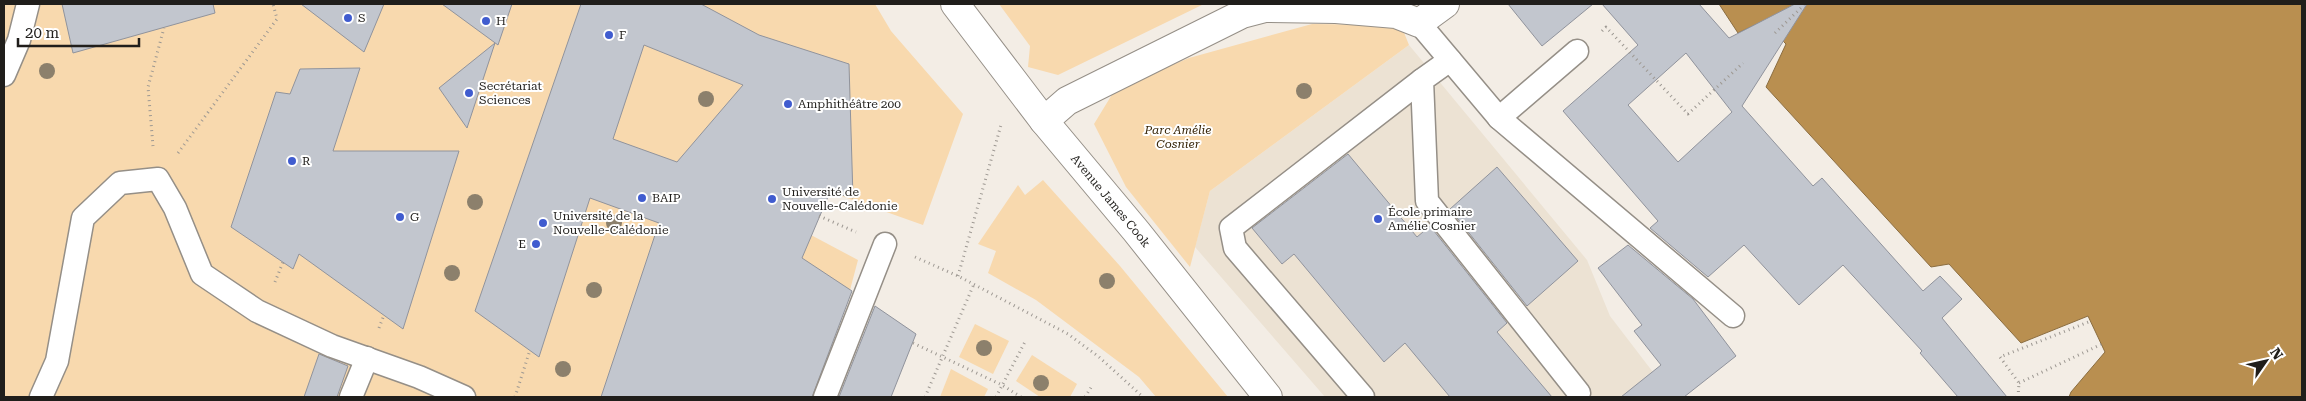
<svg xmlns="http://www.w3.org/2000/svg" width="2306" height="401" viewBox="0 0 2306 401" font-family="'Roboto Serif',serif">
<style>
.built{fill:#ece2d3}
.green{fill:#f8d9ae}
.water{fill:#b98f50;stroke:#8b6d40}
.building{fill:#c2c6ce;stroke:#90939c;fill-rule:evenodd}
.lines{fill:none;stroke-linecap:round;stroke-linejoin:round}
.service-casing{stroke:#958f87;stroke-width:25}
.minor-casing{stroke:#958f87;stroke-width:30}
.secondary-casing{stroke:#958f87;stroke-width:30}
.path{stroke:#9d9892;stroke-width:3;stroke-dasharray:1 4;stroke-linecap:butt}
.service{stroke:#fff;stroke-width:22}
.minor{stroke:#fff;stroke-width:28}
.secondary{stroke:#fff;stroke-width:28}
.tree{fill:#8c806c}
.poi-dot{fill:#405ccf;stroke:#fff;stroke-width:2}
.labels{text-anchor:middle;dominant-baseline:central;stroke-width:4;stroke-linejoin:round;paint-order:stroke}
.poi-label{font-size:12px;fill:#201e1b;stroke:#fff;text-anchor:start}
.park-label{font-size:12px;font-style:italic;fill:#382609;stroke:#fff}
.street-label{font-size:12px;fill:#201e1b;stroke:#fff}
</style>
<rect width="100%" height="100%" fill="#f3ede5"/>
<path class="built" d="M1409 45 1587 260 1610 316 1672 397H1325L1195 247 1210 191Z"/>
<g class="green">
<path d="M4 4H875L891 31 963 114 923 225 830 192 811 235 858 260 850 290 775 397H4Z"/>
<path d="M999 4H1204L1058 75 1028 67 1030 46Z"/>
<path d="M1312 24 1401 25 1409 45 1210 191 1190 267 1126 187 1094 124 1116 88 1189 58Z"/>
<path d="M1043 180 1120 266 1228 397H1156L1139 377 1036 300 988 273 996 251 978 244 1018 185 1025 195Z"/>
<path d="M975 324 1009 341 993 374 959 357Z"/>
<path d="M1032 355 1077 384 1070 397H1040L1016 381Z"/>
<path d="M951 369 988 389 984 397H940Z"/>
</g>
<path class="water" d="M1719 4H2302V397H2069L2071 392 2105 352 2088 316 2021 343 1949 264 1931 267 1766 87 1786 44 1763 21 1738 33Z"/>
<g class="building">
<path d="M62 4H213L215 13 73 53Z"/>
<path d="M301 4H384L364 52Z"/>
<path d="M442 4H512L498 45Z"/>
<path d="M581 4H701L759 35 849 64 853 198 830 192 802 258 852 291 812 397H601L659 223 590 198 539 357 475 311ZM644 45 743 85 677 162 613 139Z"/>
<path d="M1508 4H1593L1542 46Z"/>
<path d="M1602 4H1699L1729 38 1795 4H1807L1742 106 1813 186 1822 178 1923 291 1940 276 1962 299 1942 318 2007 397H1958L1920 353 1922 351 1843 265 1799 305 1744 245 1708 277 1650 228 1658 221 1563 111 1638 45ZM1686 53 1732 112 1678 162 1628 105Z"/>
<path d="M495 43 467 128 439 88Z"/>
<path d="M360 68 333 151H459L403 329 299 254 293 269 231 227 276 92 290 94 300 69Z"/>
<path d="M1348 154 1417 237 1430 226 1507 323 1497 332 1552 397H1450L1405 343 1384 362 1294 254 1282 264 1252 228Z"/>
<path d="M1497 167 1578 261 1527 306 1450 209Z"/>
<path d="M1628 245 1693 299 1736 356 1684 397H1621L1661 365 1634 331 1642 325 1598 268Z"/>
<path d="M875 306 916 334 891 397H839Z"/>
<path d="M319 354 348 366 337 397H304Z"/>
</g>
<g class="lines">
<g class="service-casing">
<g id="service">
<path d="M1419 23 1499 118 1577 51"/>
<path d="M1450 60 1422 80 1427 201 1579 393"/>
<path d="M4 75 19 40 28 4"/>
<path d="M1499 118 1733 316"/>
<path d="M41 397 57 361 83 218 120 183 158 179 175 208 202 274 257 311 332 346 419 377 464 397"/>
<path d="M351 397 367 358"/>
<path d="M825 397 885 244"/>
<path d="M1363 397 1235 248 1231 228 1422 80"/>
</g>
</g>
<g class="minor-casing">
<path id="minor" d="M1044 121 1067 101 1242 14 1265 8 1336 9 1396 14 1419 23 1445 4"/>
</g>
<g class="secondary-casing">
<g id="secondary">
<path id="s1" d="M955 4 1044 121 1136 231 1268 397"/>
</g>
</g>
<g class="path">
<path d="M1602 31 1606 27 1688 114 1743 63"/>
<path d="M1775 33 1804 5"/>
<path d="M153 146 148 87 164 28"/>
<path d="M178 153 277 19 273 4"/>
<path d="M819 216 856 232"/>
<path d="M915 257 958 276 1068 334 1099 357 1143 397"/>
<path d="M958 276 1001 125"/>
<path d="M275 282 283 262"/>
<path d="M379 328 384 315"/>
<path d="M913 343 1002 385 1021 397"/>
<path d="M2019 383 2102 344"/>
<path d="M515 397 530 350"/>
<path d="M925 397 974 284"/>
<path d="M996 397 1026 340"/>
<path d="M1085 397 1092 386"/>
<path d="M2018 397 2019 383 2000 357 2091 321"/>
</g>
<use href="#service" class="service"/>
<use href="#minor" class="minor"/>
<use href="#secondary" class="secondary"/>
</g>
<g class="tree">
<circle cx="47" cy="71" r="8"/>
<circle cx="1304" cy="91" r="8"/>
<circle cx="706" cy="99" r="8"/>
<circle cx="475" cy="202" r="8"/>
<circle cx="614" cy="223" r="8"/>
<circle cx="452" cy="273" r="8"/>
<circle cx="1107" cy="281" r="8"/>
<circle cx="594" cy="290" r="8"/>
<circle cx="984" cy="348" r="8"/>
<circle cx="563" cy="369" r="8"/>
<circle cx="1041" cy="383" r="8"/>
</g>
<g class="poi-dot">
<circle cx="348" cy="18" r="5"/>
<circle cx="486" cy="21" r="5"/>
<circle cx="609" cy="35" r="5"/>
<circle cx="469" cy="93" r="5"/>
<circle cx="788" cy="104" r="5"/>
<circle cx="292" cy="161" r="5"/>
<circle cx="642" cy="198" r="5"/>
<circle cx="772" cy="199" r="5"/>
<circle cx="400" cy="217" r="5"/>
<circle cx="1378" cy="219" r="5"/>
<circle cx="543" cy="223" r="5"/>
<circle cx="536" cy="244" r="5"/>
</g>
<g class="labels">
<g class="poi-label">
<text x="358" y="18">S</text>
<text x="496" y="21">H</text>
<text x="619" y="35">F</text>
<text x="479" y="86">Secrétariat<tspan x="479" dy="14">Sciences</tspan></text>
<text x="798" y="104">Amphithéâtre 200</text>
<text x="302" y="161">R</text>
<text x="782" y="192">Université de<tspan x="782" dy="14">Nouvelle-Calédonie</tspan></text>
<text x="652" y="198">BAIP</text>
<text x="1388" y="212">École primaire<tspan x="1388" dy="14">Amélie Cosnier</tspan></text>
<text x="553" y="216">Université de la<tspan x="553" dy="14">Nouvelle-Calédonie</tspan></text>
<text x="410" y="217">G</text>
<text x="526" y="244" text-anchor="end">E</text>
</g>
<g class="park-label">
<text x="1178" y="130">Parc Amélie<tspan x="1178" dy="14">Cosnier</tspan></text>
</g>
<g class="street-label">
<text stroke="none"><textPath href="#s1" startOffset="251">Avenue James Cook</textPath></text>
</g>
</g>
<rect width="2306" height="401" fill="none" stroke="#201e1b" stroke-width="10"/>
<g transform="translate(2266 361) rotate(56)" stroke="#ffffff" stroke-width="4" paint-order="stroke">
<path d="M0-4L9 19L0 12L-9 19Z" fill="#201e1b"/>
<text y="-8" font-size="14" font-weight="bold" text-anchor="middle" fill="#201e1b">N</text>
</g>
<path d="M18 38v8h121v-8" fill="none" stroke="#201e1b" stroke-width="2.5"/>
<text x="25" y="38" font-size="15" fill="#201e1b" stroke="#ffffff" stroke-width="4" paint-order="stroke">20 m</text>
</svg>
